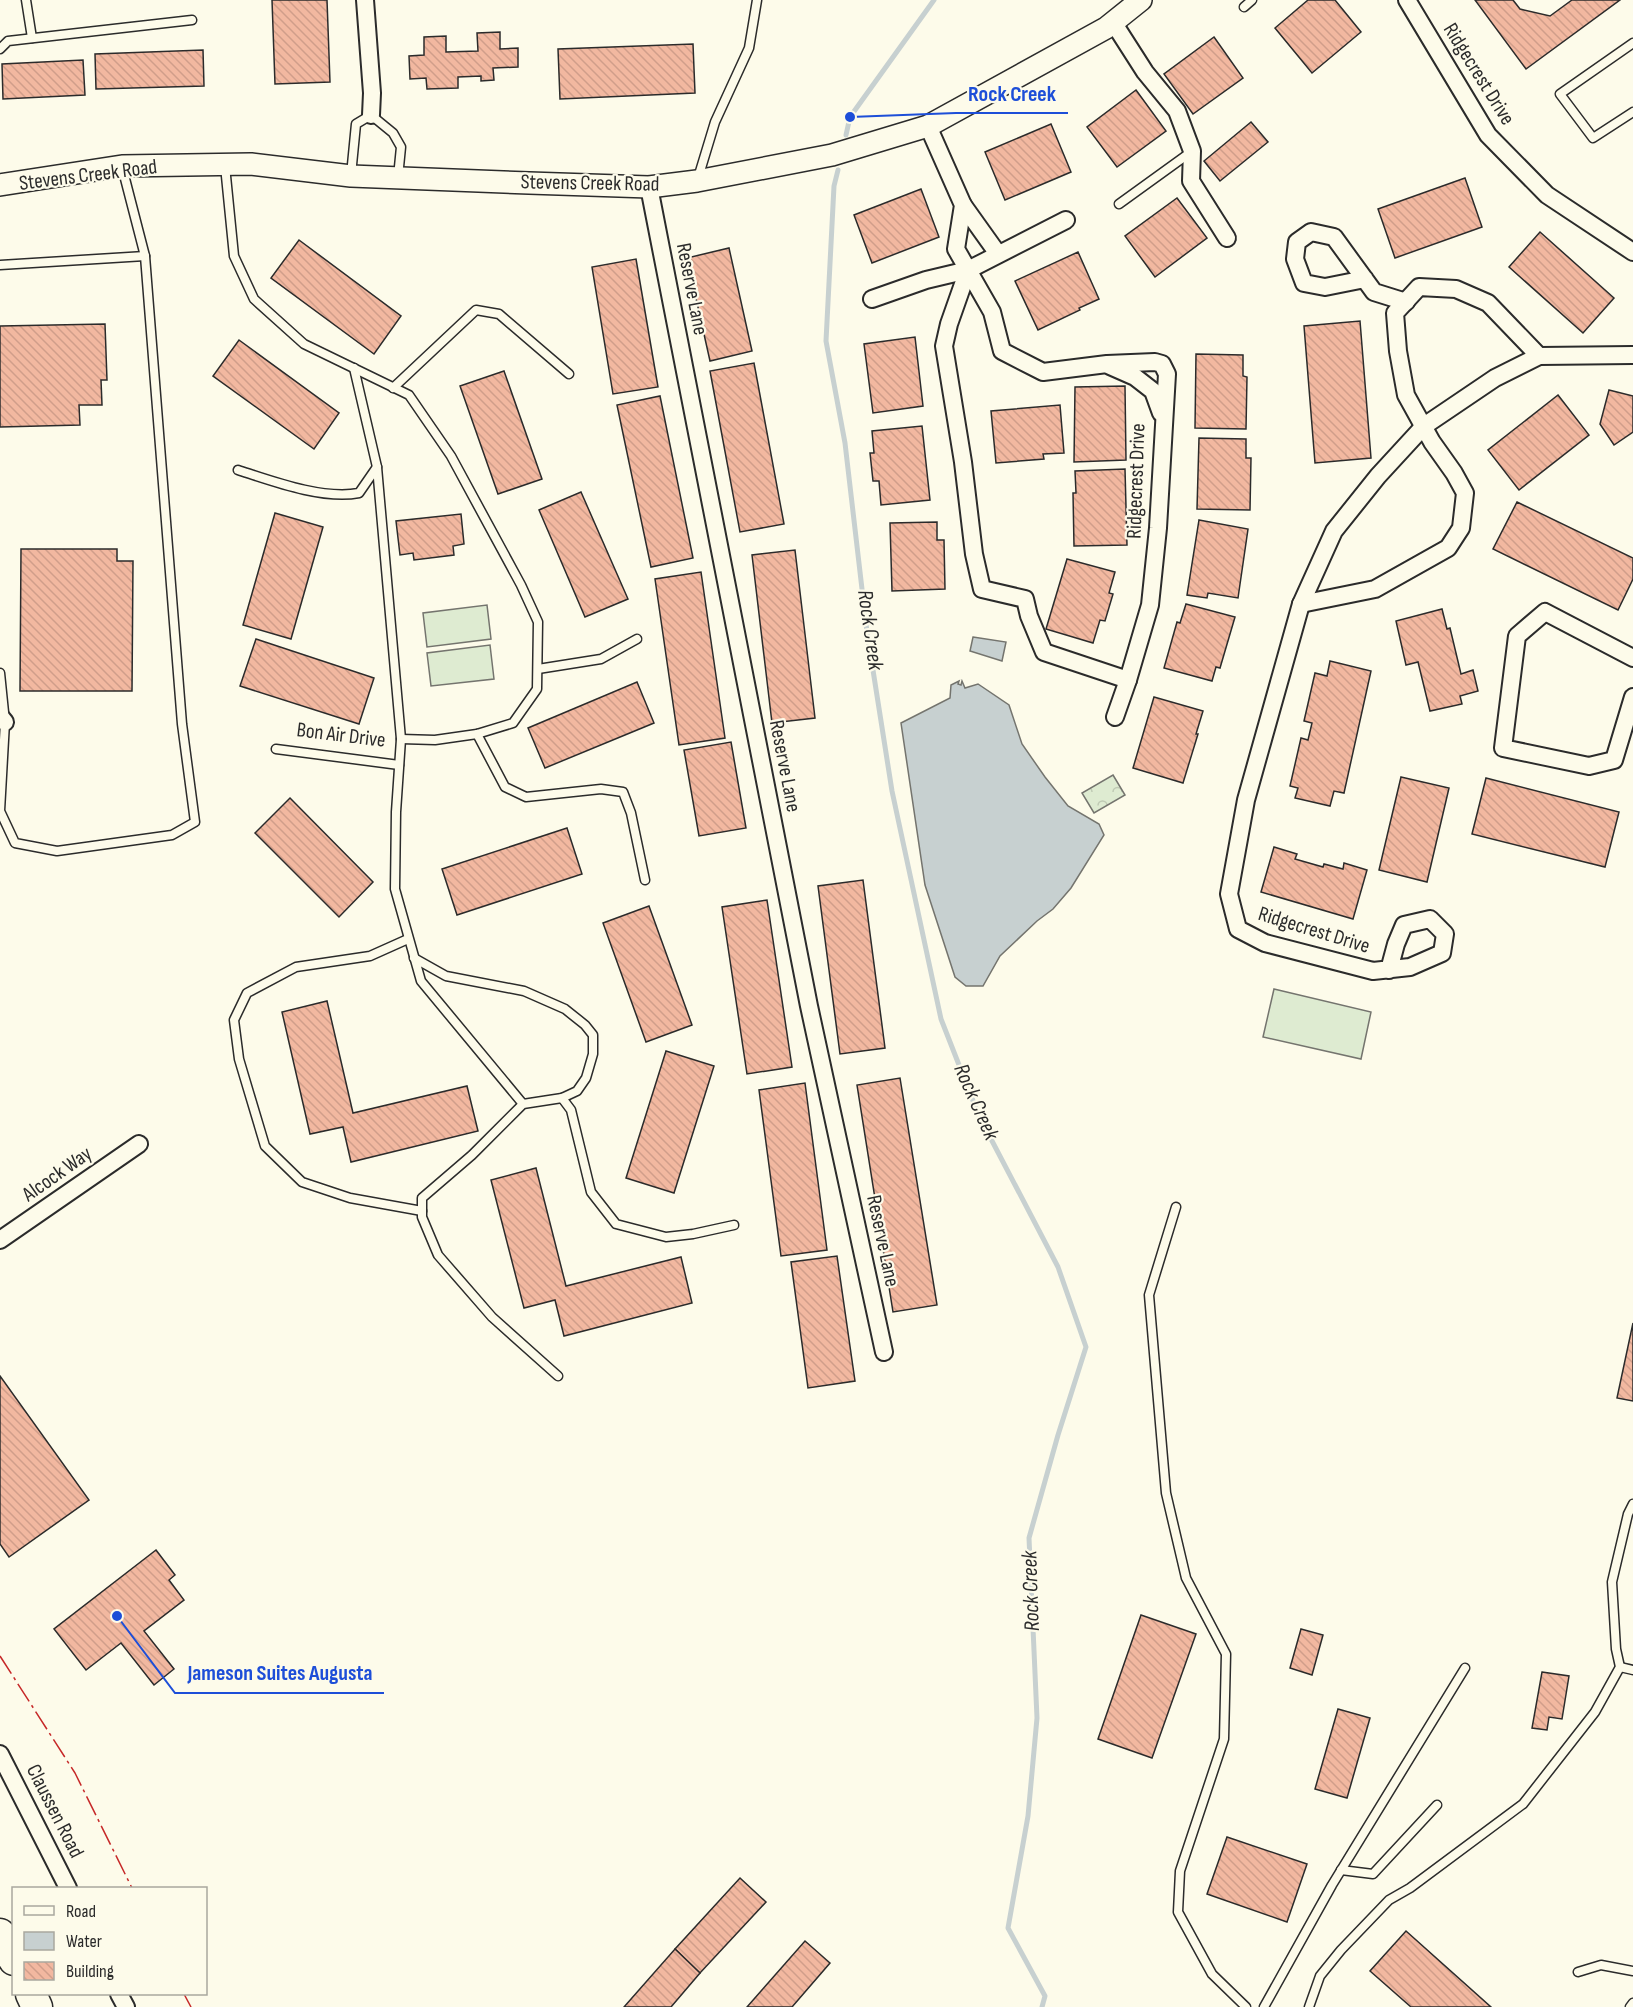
<svg xmlns="http://www.w3.org/2000/svg" width="1633" height="2007" viewBox="0 0 1633 2007" font-family="'Sofia Sans Condensed',sans-serif">
<style>
.grass{fill:#deebd1;stroke:#74746e;stroke-width:1.5}
.forest{fill:url(#forest-crowns);stroke:#74746e;stroke-width:1.5}
.water{fill:#c7d0d0;stroke:#74746e;stroke-width:1.5}
.lines{fill:none;stroke-linecap:round;stroke-linejoin:round}
.stream{stroke:#c7d0d0;stroke-width:5}
.building{fill:url(#building-back-hatch);stroke:#2b2b2b;stroke-width:1.5}
.service-casing{stroke:#2b2b2b;stroke-width:11}
.minor-casing{stroke:#2b2b2b;stroke-width:20}
.tertiary-casing{stroke:#2b2b2b;stroke-width:24}
.motorway-casing{stroke:#2b2b2b;stroke-width:33}
.service{stroke:#fdfbea;stroke-width:8}
.minor{stroke:#fdfbea;stroke-width:16}
.tertiary{stroke:#fdfbea;stroke-width:21}
.motorway{stroke:#fdfbea;stroke-width:30}
.power{stroke:#c62828;stroke-width:1.5;stroke-dasharray:21 4.5 3 4.5;stroke-linecap:butt}
.labels{text-anchor:middle;dominant-baseline:central;stroke-width:4.5;stroke-linejoin:round;paint-order:stroke}
.street-label{font-size:21px;fill:#2b2b2b;stroke:#fdfbea}
.water-label{font-size:22px;font-style:italic;fill:#2b2b2b;stroke:#fdfbea}
.leader{fill:none;stroke:#1d4ed8;stroke-width:2}
.callout-dot{fill:#1d4ed8;stroke:#fdfbea;stroke-width:2}
.callout-label{font-size:22px;text-anchor:middle;font-weight:bold;fill:#1d4ed8;stroke:#fdfbea;stroke-width:4.5;stroke-linejoin:round;paint-order:stroke}
</style>
<defs>
<pattern id="forest-crowns" width="20" height="18" patternUnits="userSpaceOnUse" patternTransform="scale(1.5)"><rect width="20" height="18" fill="#deebd1"/><path d="M2 6a3 3 0 1 1 6 0M12 15a3 3 0 1 1 6 0" fill="none" stroke="#bfcab4"/></pattern>
<pattern id="building-back-hatch" width="6" height="6" patternUnits="userSpaceOnUse" patternTransform="scale(1.5)"><rect width="6" height="6" fill="#f2b8a0"/><path d="M-1 5l2 2M0 0l6 6M5-1l2 2" fill="none" stroke="#d09e8a"/></pattern>
</defs>
<rect width="100%" height="100%" fill="#fdfbea"/>
<g class="grass">
<path d="M487 605 491 639 427 647 423 613Z"/>
<path d="M490 645 494 679 431 686 427 653Z"/>
<path d="M1274 989 1371 1012 1361 1059 1263 1037Z"/>
</g>
<path class="forest" d="M1113 775 1125 795 1094 813 1082 793Z"/>
<g class="water">
<path d="M973 637 1006 642 1002 661 970 651Z"/>
<path d="M959 681 958 684 961 685 962 681 965 688 978 684 1009 705 1022 744 1045 777 1068 806 1099 824 1104 835 1071 888 1053 909 1037 921 1000 956 983 986H966L955 977 925 885 901 723 950 698 951 685Z"/>
</g>
<g class="lines">
<g class="stream">
<path d="M846 135 850 117 934 0"/>
<path d="M838 170 834 186 826 341 845 443 867 632 892 791 941 1019 979 1116 1058 1267 1086 1347 1058 1435 1029 1538 1037 1718 1028 1816 1008 1928 1045 1996 1042 2007"/>
</g>
</g>
<g class="building">
<path d="M272 0H327L330 82 275 84Z"/>
<path d="M1308 0H1335L1361 32 1312 73 1275 28Z"/>
<path d="M1475 0H1513L1520 9 1550 16 1572 0H1620L1526 69Z"/>
<path d="M500 32V49L518 48V67L493 68 494 80 481 81V76L458 77V88L427 89 426 78 410 79 409 56 424 55V37L446 36V52L478 51 477 33Z"/>
<path d="M1214 37 1243 78 1193 114 1164 74Z"/>
<path d="M693 44 695 93 560 99 558 49Z"/>
<path d="M203 50 204 86 96 89 95 54Z"/>
<path d="M83 60 85 95 3 99 2 64Z"/>
<path d="M1136 90 1166 131 1117 167 1087 127Z"/>
<path d="M1251 122 1268 142 1220 181 1204 161Z"/>
<path d="M1051 124 1071 172 1005 200 985 152Z"/>
<path d="M1465 178 1482 227 1395 258 1378 209Z"/>
<path d="M921 189 939 237 872 263 854 215Z"/>
<path d="M1177 198 1207 238 1155 277 1125 236Z"/>
<path d="M1540 232 1614 298 1583 333 1509 267Z"/>
<path d="M299 240 401 316 374 354 271 278Z"/>
<path d="M729 248 752 351 710 361 687 258Z"/>
<path d="M1078 252 1099 299 1079 308 1080 310 1038 330 1015 281Z"/>
<path d="M636 259 658 387 613 394 592 267Z"/>
<path d="M1360 321 1371 458 1315 463 1304 326Z"/>
<path d="M105 324 107 380H101L102 405H79L80 425 0 427V326Z"/>
<path d="M915 337 923 406 873 413 864 344Z"/>
<path d="M239 340 339 413 314 449 213 376Z"/>
<path d="M1196 354 1243 355V376L1247 377 1246 429 1195 428Z"/>
<path d="M754 363 784 524 740 532 710 371Z"/>
<path d="M504 371 542 479 498 494 460 386Z"/>
<path d="M1125 386 1126 460 1074 462 1075 387Z"/>
<path d="M1609 390 1633 396V432L1614 445 1600 424Z"/>
<path d="M1558 395 1589 435 1519 490 1488 450Z"/>
<path d="M660 396 693 558 651 567 617 405Z"/>
<path d="M1060 405 1064 453 1043 454 1044 459 996 463 991 411Z"/>
<path d="M922 426 930 500 881 505 879 481H873L870 453H874L872 431Z"/>
<path d="M1199 438 1246 439V458H1251L1250 510 1197 509Z"/>
<path d="M1125 469 1127 545 1074 546 1073 493H1076L1075 471Z"/>
<path d="M581 492 628 599 585 617 539 510Z"/>
<path d="M1517 502 1633 558V579L1618 610 1493 549Z"/>
<path d="M275 513 323 527 291 639 243 625Z"/>
<path d="M461 514 464 544 453 546 454 555 414 560 413 553 400 555 396 521Z"/>
<path d="M1199 520 1248 529 1238 598 1208 593 1207 598 1187 595Z"/>
<path d="M937 522V540H944L945 589 892 591 890 523Z"/>
<path d="M21 549H117V561H133L132 691H20Z"/>
<path d="M795 550 815 718 772 723 752 555Z"/>
<path d="M1067 559 1115 572 1109 593 1113 594 1105 621 1100 620 1093 643 1046 629Z"/>
<path d="M701 572 725 738 679 745 655 579Z"/>
<path d="M1186 604 1235 617 1220 668 1216 667 1212 681 1164 668 1177 622 1180 623Z"/>
<path d="M1442 609 1447 629 1450 628 1461 674 1473 670 1478 691 1460 696 1462 704 1430 711 1418 662 1406 665 1396 621Z"/>
<path d="M256 639 374 678 359 724 240 686Z"/>
<path d="M1330 661 1371 671 1344 793 1334 791 1330 806 1295 798 1298 788 1290 786 1301 738 1308 740 1312 723 1304 721 1315 673 1327 676Z"/>
<path d="M637 682 654 723 545 768 528 728Z"/>
<path d="M1154 697 1203 711 1196 734H1198L1183 783 1133 768Z"/>
<path d="M731 742 746 828 699 836 684 750Z"/>
<path d="M1401 777 1449 788 1427 882 1379 870Z"/>
<path d="M1486 778 1619 812 1605 867 1472 834Z"/>
<path d="M290 798 373 882 339 917 255 833Z"/>
<path d="M567 828 582 874 457 915 442 869Z"/>
<path d="M1274 847 1297 854 1295 859 1323 867 1324 864 1343 869 1344 863 1367 870 1353 919 1261 892Z"/>
<path d="M863 880 885 1048 840 1054 818 886Z"/>
<path d="M767 900 792 1067 747 1074 722 907Z"/>
<path d="M649 906 692 1025 646 1042 603 923Z"/>
<path d="M327 1001 353 1113 467 1086 478 1131 351 1162 343 1127 310 1134 282 1012Z"/>
<path d="M666 1051 714 1066 674 1193 626 1178Z"/>
<path d="M900 1078 937 1305 893 1312 857 1085Z"/>
<path d="M805 1083 827 1250 781 1256 759 1090Z"/>
<path d="M536 1168 566 1286 681 1257 692 1303 564 1336 555 1300 524 1308 491 1180Z"/>
<path d="M837 1256 855 1381 808 1388 791 1262Z"/>
<path d="M1633 1323V1401L1617 1398Z"/>
<path d="M0 1376 89 1500 9 1557 0 1544Z"/>
<path d="M156 1550 175 1575 169 1580 184 1600 144 1631 174 1669 154 1685 121 1643 86 1670 54 1629Z"/>
<path d="M1141 1615 1196 1634 1152 1758 1098 1739Z"/>
<path d="M1301 1629 1323 1635 1312 1675 1290 1668Z"/>
<path d="M1542 1672 1569 1676 1562 1719 1549 1717 1547 1730 1532 1728Z"/>
<path d="M1338 1709 1370 1718 1347 1798 1315 1789Z"/>
<path d="M1227 1837 1307 1864 1287 1922 1207 1894Z"/>
<path d="M740 1878 766 1902 700 1973 675 1949Z"/>
<path d="M1406 1931 1491 2007H1411L1370 1971Z"/>
<path d="M805 1941 830 1963 792 2007H747Z"/>
<path d="M675 1949 700 1973 671 2007H624Z"/>
</g>
<g class="lines">
<g class="service-casing">
<g id="service">
<path d="M26 0 32 38"/>
<path d="M1244 7 1252 0"/>
<path d="M1633 43 1560 94 1593 138 1633 112"/>
<path d="M0 49 8 41 192 20"/>
<path d="M225 166 234 256 254 299 304 344 409 395 451 456 521 585 538 622 537 689 513 723 477 734 435 740 401 739"/>
<path d="M351 175 356 124 371 115 393 133 401 147 398 177"/>
<path d="M698 178 715 122 749 48 757 0"/>
<path d="M1119 204 1191 152"/>
<path d="M0 265 145 256"/>
<path d="M354 368 377 467 401 739 396 812 395 889 421 981 523 1104"/>
<path d="M393 388 476 310 499 314 569 374"/>
<path d="M238 470C272 481 323 500 359 493L377 467"/>
<path d="M538 669 601 659 637 639"/>
<path d="M0 673 5 722 0 811 15 843 57 851 172 835 195 822 182 724 145 256 122 167"/>
<path d="M477 734 505 787 526 797 601 789 623 792 631 813 645 880"/>
<path d="M276 749 399 765"/>
<path d="M408 939 370 956 296 967 247 993 234 1020 239 1059 265 1146 302 1182 350 1198 422 1211"/>
<path d="M414 958 446 976 524 991 565 1009 585 1025 593 1035V1054L586 1078 577 1091 562 1098 523 1104 472 1155 422 1198V1217L438 1255 492 1317 558 1376"/>
<path d="M562 1098 571 1110 591 1192 616 1224 666 1237 693 1234 734 1225"/>
<path d="M1176 1207 1149 1295 1166 1493 1186 1578 1226 1654 1224 1739 1180 1871 1178 1912 1212 1974 1246 2007"/>
<path d="M1620 1667 1633 1670"/>
<path d="M1341 1870 1373 1874 1437 1805"/>
<path d="M1578 1972 1601 1965 1633 1971"/>
<path d="M1264 2007 1332 1885 1465 1668"/>
<path d="M1309 2007 1320 1976 1341 1950 1389 1900 1410 1888 1523 1804 1595 1712 1620 1667 1616 1649 1612 1582 1628 1514 1633 1504"/>
<path d="M1630 2007 1633 2003"/>
</g>
</g>
<g class="minor-casing">
<g id="minor">
<path d="M365 0 372 93 371 115"/>
<path d="M1407 0 1488 135 1547 195 1633 252"/>
<path d="M1113 22 1145 72 1177 111 1192 151 1191 181 1227 238"/>
<path d="M928 126 963 205 956 249 992 312 1002 351 1043 372 1107 364 1155 362 1162 364 1167 374 1158 528 1150 605 1128 680 1115 717"/>
<path d="M649 187 809 1006 884 1352"/>
<path d="M963 205 998 254"/>
<path d="M968 270 949 324 944 346 963 462 974 554 982 589 1025 599 1029 616 1044 652 1128 680"/>
<path d="M1365 279 1325 287 1304 283 1295 259 1297 242 1311 232 1334 237 1374 292 1406 302"/>
<path d="M872 299 926 280 968 270 1066 220"/>
<path d="M1110 366 1135 377 1153 391 1161 413"/>
<path d="M1301 604 1375 589 1448 548 1461 528 1465 493 1454 473 1432 442 1406 395 1398 351 1395 313 1419 287 1456 289 1488 303 1539 356"/>
<path d="M1633 658 1545 612 1517 636 1503 748 1589 766 1614 760 1633 697"/>
<path d="M0 716 5 722"/>
<path d="M1389 970 1396 944 1404 925 1430 919 1445 934 1442 953 1410 967 1373 971 1265 943 1238 929 1229 894 1246 800 1301 604 1334 531 1378 476 1424 426 1495 378 1539 356 1633 355"/>
<path d="M0 1240 139 1144"/>
<path d="M0 1754 68 1888"/>
<path d="M119 1994 126 2007"/>
</g>
</g>
<g class="tertiary-casing">
<path id="tertiary" d="M0 185 122 166 251 164 351 176 529 183 649 187 697 181 832 155 928 126 1106 28 1141 0"/>
</g>
<g class="motorway-casing">
<g id="motorway">
<path d="M0 1934 14 1960"/>
<path d="M31 1994 37 2007"/>
</g>
</g>
<use href="#service" class="service"/>
<use href="#minor" class="minor"/>
<use href="#tertiary" class="tertiary"/>
<use href="#motorway" class="motorway"/>
<g class="power">
<path d="M0 1656 75 1773 132 1888"/>
<path d="M184 1994 191 2007"/>
</g>
</g>
<g class="labels">
<g class="street-label">
<text transform="translate(1479 74) rotate(58)">Ridgecrest Drive</text>
<text transform="translate(88 175) rotate(-7)">Stevens Creek Road</text>
<text transform="translate(590 183) rotate(1)">Stevens Creek Road</text>
<text transform="translate(692 289) rotate(79)">Reserve Lane</text>
<text transform="translate(1136 481) rotate(-88)">Ridgecrest Drive</text>
<text transform="translate(341 735) rotate(7)">Bon Air Drive</text>
<text transform="translate(785 766) rotate(79)">Reserve Lane</text>
<text transform="translate(1314 930) rotate(17)">Ridgecrest Drive</text>
<text transform="translate(57 1174) rotate(-35)">Alcock Way</text>
<text transform="translate(883 1241) rotate(78)">Reserve Lane</text>
<text transform="translate(55 1811) rotate(63)">Claussen Road</text>
</g>
<g class="water-label">
<text transform="translate(870 630) rotate(82)">Rock Creek</text>
<text transform="translate(976 1102) rotate(66)">Rock Creek</text>
<text transform="translate(1031 1591) rotate(-92)">Rock Creek</text>
</g>
</g>
<path class="leader" d="M850 117L956 113H1068M117 1616L175 1693H384"/>
<g class="callout-dot">
<circle cx="850" cy="117" r="6"/>
<circle cx="117" cy="1616" r="6"/>
</g>
<g class="callout-label">
<text x="1012" y="101">Rock Creek</text>
<text x="280" y="1680">Jameson Suites Augusta</text>
</g>
<rect x="12" y="1887" width="195" height="108" fill="#fdfbea" stroke="#a9a89e" stroke-width="1.5"/>
<rect x="24" y="1906" width="30" height="9" fill="#fdfbea" stroke="#a9a89e" stroke-width="1.5"/>
<text x="66" y="1917" font-size="18" fill="#2b2b2b">Road</text>
<rect x="24" y="1932" width="30" height="18" fill="#c7d0d0" stroke="#a9a89e" stroke-width="1.5"/>
<text x="66" y="1947" font-size="18" fill="#2b2b2b">Water</text>
<rect x="24" y="1962" width="30" height="18" fill="url(#building-back-hatch)" stroke="#a9a89e" stroke-width="1.5"/>
<text x="66" y="1977" font-size="18" fill="#2b2b2b">Building</text>
</svg>
